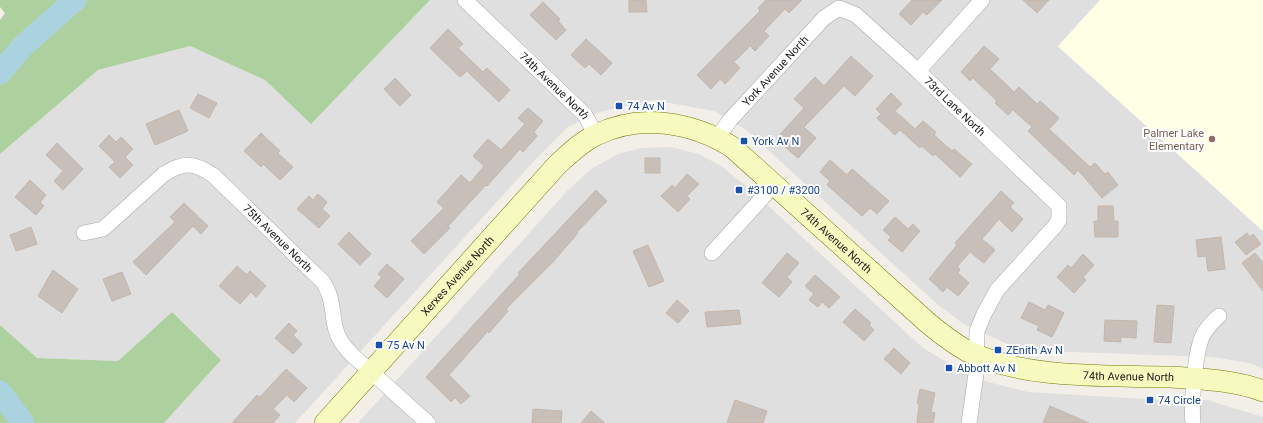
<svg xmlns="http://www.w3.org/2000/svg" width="1263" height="423" viewBox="0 0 1263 423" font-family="Roboto,sans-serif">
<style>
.residential{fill:#e0dfdf}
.education{fill:#ffffe5}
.forest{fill:#add19e}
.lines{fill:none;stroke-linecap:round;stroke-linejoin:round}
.river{stroke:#aad3df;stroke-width:23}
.building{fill:#c7bfb8;stroke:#c4b6ab}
.street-casing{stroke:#a9a9a9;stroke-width:16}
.secondary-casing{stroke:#707d05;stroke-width:22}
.street{stroke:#fff;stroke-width:15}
.secondary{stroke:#f7fabf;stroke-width:21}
.transit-dot{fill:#1a4fb4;stroke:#fff;stroke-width:1.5}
.education-dot{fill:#8d6e63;stroke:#fff;stroke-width:1.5}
.labels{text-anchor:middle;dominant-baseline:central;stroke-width:4;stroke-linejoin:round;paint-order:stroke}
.street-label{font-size:11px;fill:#222;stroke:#fff}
.transit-label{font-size:11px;fill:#164399;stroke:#fff;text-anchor:start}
.education-label{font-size:11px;fill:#785e54;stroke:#fff;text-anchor:end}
</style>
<rect width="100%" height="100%" fill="#f2efe9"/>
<g class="residential">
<path d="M430 0H1100L1058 47 1263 231V369L1249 363 1212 357 1044 351 1010 345 965 325 937 304 746 130 714 111 653 100 600 112 568 127 536 159 295 423H164L221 360 172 312 118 361 37 358 0 325V154L98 70 190 46 265 80 311 123Z"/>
<path d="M671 147 699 154 721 166 750 189 923 348 955 367 988 382 1028 392 1162 400H1207L1263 417V423H358L568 190 591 169 618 154 642 148Z"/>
</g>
<path class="education" d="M1100 0H1263V231L1058 46Z"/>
<g class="forest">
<path d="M0 0H430L311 124 265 80 190 46 98 70 0 154V20L5 13 0 7Z"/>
<path d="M172 312 221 360 164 423H0V325L37 358 118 361Z"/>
</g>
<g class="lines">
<g class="river">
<path d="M0 73 23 46 75 0"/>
<path d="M0 392 23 423"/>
</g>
</g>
<g class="building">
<path d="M629 0H646L647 12H629Z"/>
<path d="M766 0H802L789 13 785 9 764 31 769 36 755 51 750 46 734 62 740 68 725 84 720 79 711 89 697 75 760 11 758 8Z"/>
<path d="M912 0H942L927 15 923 12 911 25 899 14Z"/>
<path d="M1023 0H1049L1037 13Z"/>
<path d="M543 2 560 19 558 21 566 30 556 40 530 15Z"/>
<path d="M448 29 463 44 458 48 483 72 487 68 510 90 499 102 467 71 460 77 430 48Z"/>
<path d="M586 39 612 63 601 75 589 64 585 68 571 55Z"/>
<path d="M984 46 999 59 990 69 1014 92 1019 87 1037 104 1040 101 1059 118 1049 129 1090 167 1095 163 1105 174 1108 172 1118 185 1102 198 1078 170 1074 175 1028 131 1032 127 1013 110 1008 115 995 103 997 101 973 78 970 81 961 72Z"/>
<path d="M851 56 873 76 855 96 844 86 804 127 816 138 798 158 776 139 804 108 794 99 815 77 824 86Z"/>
<path d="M395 78 411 95 400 106 384 89Z"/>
<path d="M891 93 902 104 895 111 915 129 923 121 936 132 934 135 952 151 954 149 972 164 960 177 935 154 933 156 922 146 920 148 900 130 895 135 877 118 881 114 876 109Z"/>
<path d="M198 94 217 103 209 118 190 108Z"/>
<path d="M528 108 543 121 534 132 537 136 523 152 520 149 487 186 486 185 448 226 450 228 424 254 411 241 444 208 437 202 461 175 470 183 484 166 473 156 488 139 501 150 525 124 518 118Z"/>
<path d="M179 110 188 131 155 145 146 124Z"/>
<path d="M261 133 280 151 278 153 293 167 280 180 263 164 261 167 244 151Z"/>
<path d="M109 135 116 142 121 137 133 149 125 157 133 165 120 178 109 167 115 162 99 146Z"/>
<path d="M57 143 83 169 63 190 54 181 63 171 46 155Z"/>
<rect x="645" y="158" width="15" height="15"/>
<path d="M830 160 847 175 852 169 889 201 877 214 870 208 862 216 827 185 830 181 820 172Z"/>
<path d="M687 174 699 184 687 196 690 199 678 212 661 196 672 185 675 188Z"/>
<path d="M30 180 46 195 40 202 44 206 36 215 15 197Z"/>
<path d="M596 190 607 201 577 232 578 233 552 263 506 309 508 311 489 333 488 331 449 375 470 396 461 404 455 398 451 402 426 377 520 274 518 273Z"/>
<path d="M1001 191 1014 203 1010 207 1023 219 1012 232 999 219 982 239 995 250 984 263 970 252 957 267 960 269 958 273 969 283 958 296 947 287 943 292 929 279 957 245 955 243Z"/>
<path d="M318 194 327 202 322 209 330 216 319 228 297 209 309 196 313 200Z"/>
<path d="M184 203 208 226 201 234 193 226 146 275 133 262 175 222 170 217Z"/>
<path d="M1098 206H1113L1114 221H1118V237H1095L1094 221H1098Z"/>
<path d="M895 217 908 229 913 224 920 231 902 252 888 240 891 237 883 230Z"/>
<path d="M31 227 37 244 16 251 10 235Z"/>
<path d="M349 232 371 254 360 265 338 244Z"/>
<path d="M1247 233 1250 237 1253 234 1261 244 1246 255 1235 242Z"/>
<path d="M1221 237 1225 269 1208 271 1206 256 1198 257 1196 240Z"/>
<path d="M648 245 664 281 649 287 633 251Z"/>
<path d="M787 253 799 263 787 277 792 282 779 297 762 283Z"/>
<path d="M1255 253 1263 263V291L1242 263Z"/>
<path d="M1083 254 1094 265 1083 277 1086 280 1074 293 1057 277 1068 265 1071 268Z"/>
<path d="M387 264 404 279 387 298 374 286 382 277 378 274Z"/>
<path d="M237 266 247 275 250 271 266 286 256 297 251 292 240 304 219 286Z"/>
<path d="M53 270 78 289 62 313 38 296Z"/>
<path d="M122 272 131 294 112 301 103 279Z"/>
<path d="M815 275 840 297 829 308 822 302 818 307 809 300 814 294 805 286Z"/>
<path d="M677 300 689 311 678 323 666 313Z"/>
<path d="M1029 302 1045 310 1048 305 1064 313 1052 337 1037 330 1039 326 1021 318Z"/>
<path d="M1157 305 1174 306 1171 343 1154 342Z"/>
<path d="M855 309 871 323 869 325 874 330 864 341 843 322Z"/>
<path d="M739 310 741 324 707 327 705 312Z"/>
<path d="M1105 320 1137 321 1136 338 1121 337V342L1104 341Z"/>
<path d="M289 323 297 331 293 335 302 344 293 354 275 338Z"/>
<path d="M894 348 910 363 901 374 884 359Z"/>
<path d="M286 369 307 388 294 402 287 395 273 409 280 415 273 423H232L257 395 260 397Z"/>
<path d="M920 389 935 393 931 412 935 413 933 423H917L919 404 917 403Z"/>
<path d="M735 400 767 411 763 423H727Z"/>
<path d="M1050 406 1089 423H1043Z"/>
<path d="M533 409 562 411 561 423H532Z"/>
<path d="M591 411 605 423H581Z"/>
</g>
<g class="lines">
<g class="street-casing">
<g id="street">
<path id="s1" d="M465 0 585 115 596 135"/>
<path d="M918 71 982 0"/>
<path id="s2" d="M717 138 730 120 824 18 839 8 856 15 918 71 1059 206V220L1055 226 997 290 984 314 977 331 976 374 969 423"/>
<path id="s3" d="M84 233 103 229 164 174C184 162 193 162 213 175L323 282C337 302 329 324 342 343 350 355 362 364 373 373 391 390 409 406 428 423"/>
<path d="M712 253 775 184"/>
<path d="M1193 423C1191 405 1195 354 1202 337 1206 328 1212 323 1219 316"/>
</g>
</g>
<g class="secondary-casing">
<g id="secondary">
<path id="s4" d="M325 423 557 165C569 154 581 142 596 135 640 113 692 122 732 147L928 323C940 333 953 343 967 351 1028 380 1104 375 1170 377 1201 379 1234 380 1263 391"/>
</g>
</g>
<use href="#street" class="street"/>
<use href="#secondary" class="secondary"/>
</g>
<g class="transit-dot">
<rect x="615" y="102" width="8" height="8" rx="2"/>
<rect x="740" y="137" width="8" height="8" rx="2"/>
<rect x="735" y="186" width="8" height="8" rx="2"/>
<rect x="375" y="341" width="8" height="8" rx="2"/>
<rect x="994" y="346" width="8" height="8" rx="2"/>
<rect x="945" y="364" width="8" height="8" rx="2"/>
<rect x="1146" y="396" width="8" height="8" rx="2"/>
</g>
<circle class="education-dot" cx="1212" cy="139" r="4"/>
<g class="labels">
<g class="street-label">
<text stroke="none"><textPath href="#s2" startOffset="89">York Avenue North</textPath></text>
<text stroke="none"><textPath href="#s1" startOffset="124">74th Avenue North</textPath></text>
<text stroke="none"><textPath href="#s2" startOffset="332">73rd Lane North</textPath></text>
<text stroke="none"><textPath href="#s3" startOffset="245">75th Avenue North</textPath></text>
<text stroke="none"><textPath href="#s4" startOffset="679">74th Avenue North</textPath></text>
<text stroke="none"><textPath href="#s4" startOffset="198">Xerxes Avenue North</textPath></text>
<text stroke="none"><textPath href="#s4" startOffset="1015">74th Avenue North</textPath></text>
</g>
<g class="transit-label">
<text x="627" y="106">74 Av N</text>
<text x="752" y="141">York Av N</text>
<text x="747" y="190">#3100 / #3200</text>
<text x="387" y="345">75 Av N</text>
<text x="1006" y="350">ZEnith Av N</text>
<text x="957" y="368">Abbott Av N</text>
<text x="1158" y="400">74 Circle</text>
</g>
<g class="education-label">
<text x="1204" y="133">Palmer Lake<tspan x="1204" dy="13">Elementary</tspan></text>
</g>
</g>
</svg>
